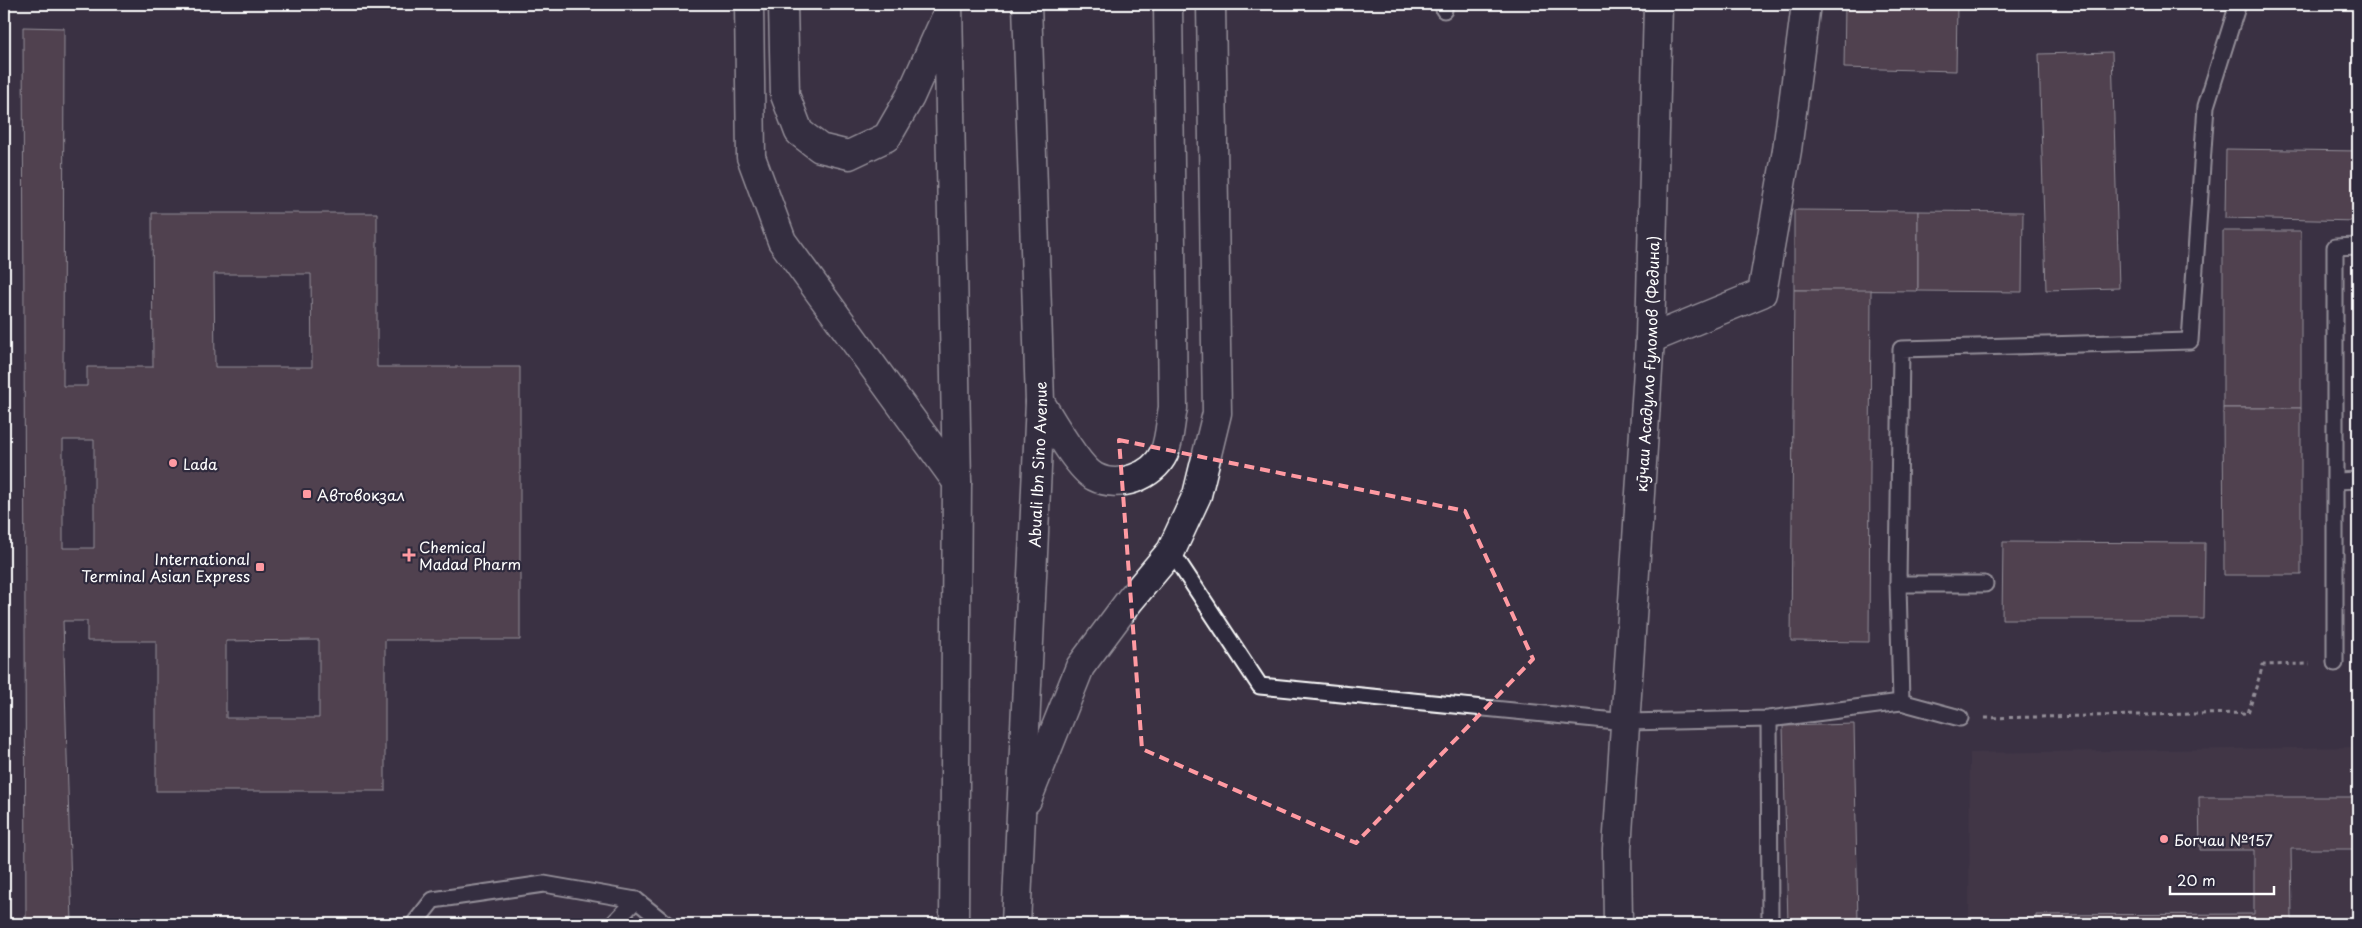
<svg xmlns="http://www.w3.org/2000/svg" width="2362" height="928" viewBox="0 0 2362 928" font-family="'Playpen Sans',sans-serif">
<style>
.built{fill:#493c4b}
.building{fill:#6b545d;stroke:#fff;fill-rule:evenodd}
.lines{fill:none;stroke-linecap:round;stroke-linejoin:round}
.lane-casing{stroke:#fff;stroke-width:19}
.street-casing{stroke:#fff;stroke-width:31}
.secondary-casing{stroke:#fff;stroke-width:31}
.path{stroke:#fff;stroke-width:3;stroke-dasharray:4 4;stroke-linecap:butt}
.lane{stroke:#2f2a3d;stroke-width:15}
.street{stroke:#2f2a3d;stroke-width:28}
.secondary{stroke:#2f2a3d;stroke-width:28}
.marked{fill:none;stroke:#ff9aa2;stroke-width:4;stroke-dasharray:10 6;stroke-linejoin:round}
.poi-dot{fill:#ff9aa2;stroke:#2f2a3d;stroke-width:2}
.labels{text-anchor:middle;dominant-baseline:central;stroke-width:4.5;stroke-linejoin:round;paint-order:stroke}
.street-label{font-size:15px;fill:#fff;stroke:#2f2a3d}
.poi-label{font-size:15px;fill:#fff;stroke:#2f2a3d;text-anchor:start}
</style>
<rect width="100%" height="100%" fill="#3b3243"/>
<filter id="ink" filterUnits="userSpaceOnUse"><feTurbulence type="fractalNoise" baseFrequency=".02" numOctaves="2"/><feDisplacementMap in="SourceGraphic" scale="10" xChannelSelector="R" yChannelSelector="G"/><feConvolveMatrix kernelMatrix="1 2 1 2 8 2 1 2 1" color-interpolation-filters="sRGB"/></filter>
<g filter="url(#ink)">
<path class="built" d="M2358 747V924H1969L1970 753Z"/>
<g class="building">
<path d="M1845 4H1957L1956 71 1844 68Z"/>
<path d="M23 27 64 28 63 386H87V367H153L152 213H377V367H520V640H385V791H156V641H87V621H63L72 924H26ZM214 274H311L312 367H215ZM63 440H94V548H63ZM319 640V718H226V641Z"/>
<path d="M2112 52 2119 288 2046 290 2039 54Z"/>
<path d="M2226 149 2358 151V221L2225 218Z"/>
<path d="M1794 210 1918 211V291L1794 290Z"/>
<path d="M1918 211 2023 212 2022 292 1918 291Z"/>
<rect x="2223" y="231" width="78" height="177"/>
<path d="M1794 290H1871L1869 642 1791 641Z"/>
<path d="M2223 408H2301V575H2224Z"/>
<path d="M2003 542 2205 543 2204 619H2002Z"/>
<path d="M1854 724 1858 924H1788L1783 726Z"/>
<path d="M2199 797H2356V849H2291L2292 919H2355V924H2036V915L2254 914V850H2200Z"/>
</g>
<g class="lines">
<g class="lane-casing">
<g id="lane">
<path d="M1444 10V4"/>
<path d="M2337 481 2358 480"/>
<path d="M1171 551 1260 686 1626 722 1769 719 1901 702 1960 718"/>
<path d="M1898 584H1985"/>
<path d="M2335 663V247L2358 246"/>
<path d="M1901 702 1898 584 1901 349 2190 341 2206 106 2238 4"/>
<path d="M1769 719 1770 924"/>
<path d="M414 924 433 900 544 884 636 900 666 924"/>
<path d="M613 924 636 900"/>
</g>
</g>
<g class="street-casing">
<g id="street">
<path d="M1650 339 1762 293 1787 150 1806 4"/>
<path id="s1" d="M1618 924 1617 849 1650 339 1658 4"/>
</g>
</g>
<g class="secondary-casing">
<g id="secondary">
<path d="M749 4 751 157 782 241 957 482"/>
<path d="M783 4 785 95 799 132 820 148 849 155 887 137 910 97 945 19"/>
<path d="M948 4 957 482 954 924"/>
<path d="M1040 402C1051 420 1078 468 1095 477 1118 489 1153 477 1164 453 1170 440 1170 422 1173 408L1168 4"/>
<path d="M1027 800 1080 667 1130 600 1171 551 1197 495 1217 413 1211 4"/>
<path id="s2" d="M1016 924 1040 402 1027 4"/>
</g>
</g>
<path class="path" d="M1985 718 2248 713 2263 665 2310 664"/>
<use href="#lane" class="lane"/>
<use href="#street" class="street"/>
<use href="#secondary" class="secondary"/>
</g>
</g>
<path d="M0 0H2362V928H0ZM1119 440 1465 511 1533 659 1356 843 1142 749Z" fill="#3b3243" fill-opacity=".55" fill-rule="evenodd"/>
<path class="marked" d="M1119 440 1465 511 1533 659 1356 843 1142 749Z"/>
<g class="poi-dot">
<circle cx="173" cy="463" r="5"/>
<rect x="302" y="489" width="10" height="10" rx="2.5"/>
<path d="M406.5 547.5h5v5h5v5h-5v5h-5v-5h-5v-5h5z"/>
<rect x="255" y="562" width="10" height="10" rx="2.5"/>
<circle cx="2164" cy="839" r="5"/>
</g>
<g class="labels">
<g class="street-label">
<text stroke="none"><textPath href="#s1" startOffset="561">кӯчаи Асадулло Ғуломов (Федина)</textPath></text>
<text stroke="none"><textPath href="#s2" startOffset="460">Abuali Ibn Sino Avenue</textPath></text>
</g>
<g class="poi-label">
<text x="183" y="463">Lada</text>
<text x="317" y="494">Автовокзал</text>
<text x="419" y="546">Chemical<tspan x="419" dy="17">Madad Pharm</tspan></text>
<text x="250" y="558" text-anchor="end">International<tspan x="250" dy="17">Terminal Asian Express</tspan></text>
<text x="2174" y="839">Богчаи №157</text>
</g>
</g>
<rect width="2362" height="928" fill="none" stroke="#2f2a3d" stroke-width="20"/>
<rect x="10" y="10" width="2342" height="908" fill="none" stroke="#fff" stroke-width="2" filter="url(#ink)"/>
<path d="M2170 886v8h104v-8" fill="none" stroke="#ffffff" stroke-width="2.5"/>
<text x="2177" y="886" font-size="15" fill="#ffffff" stroke="#2f2a3d" stroke-width="4" paint-order="stroke">20 m</text>
</svg>
